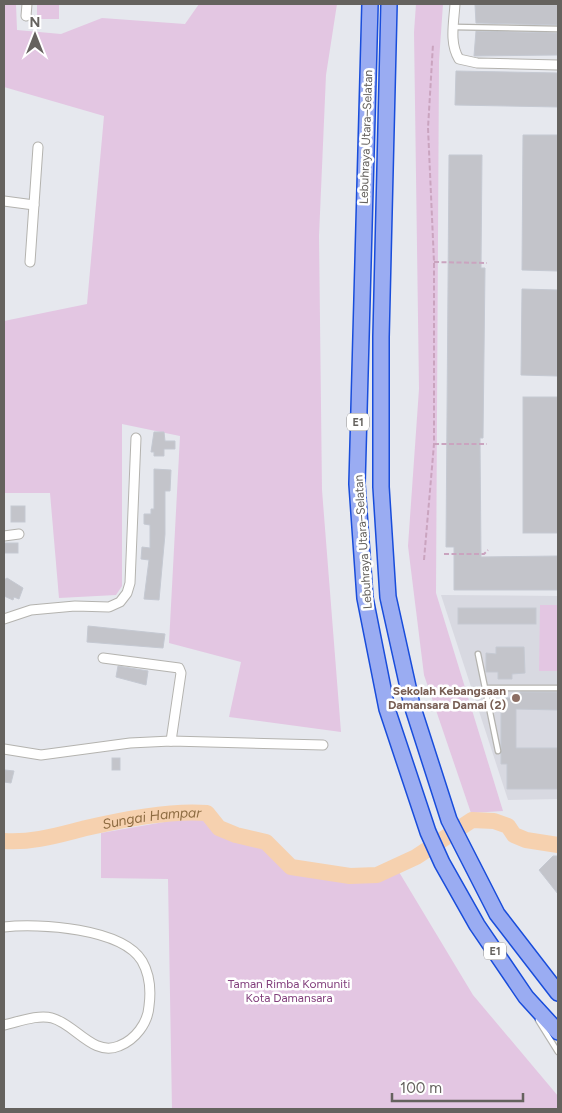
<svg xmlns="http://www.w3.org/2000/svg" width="562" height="1113" viewBox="0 0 562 1113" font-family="Figtree,sans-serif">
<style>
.education{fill:#d8d9e1}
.green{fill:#e3c6e2}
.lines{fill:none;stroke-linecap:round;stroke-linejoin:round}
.river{stroke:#f6d1af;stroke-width:16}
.building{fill:#c3c4ca;stroke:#c5c9d2}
.lane-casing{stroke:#b4b3af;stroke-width:7}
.street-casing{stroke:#b4b3af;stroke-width:11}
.highway-casing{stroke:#194ddb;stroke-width:18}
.path{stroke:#caa4bf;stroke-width:2;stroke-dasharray:5 2.5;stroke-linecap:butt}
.lane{stroke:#fff;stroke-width:4.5}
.street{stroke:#fff;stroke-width:9}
.highway{stroke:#9aacf2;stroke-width:15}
.education-dot{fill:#8d6e63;stroke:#fff;stroke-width:2}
.labels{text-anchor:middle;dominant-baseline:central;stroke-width:5;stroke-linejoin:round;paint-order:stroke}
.shield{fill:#fff;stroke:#93918e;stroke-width:1}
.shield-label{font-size:11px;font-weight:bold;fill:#65625e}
.street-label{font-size:12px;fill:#65625e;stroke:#fff}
.education-label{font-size:12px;font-weight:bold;fill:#785e54;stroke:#fff;text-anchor:end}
.park-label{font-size:12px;fill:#823f7c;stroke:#fff}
.water-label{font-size:14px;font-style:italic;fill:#8e6c42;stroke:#fff}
</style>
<rect width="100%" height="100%" fill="#e6e8ee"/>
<path class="education" d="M441 595 558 596V799L508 800Z"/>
<g class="green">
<path d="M4 4H16L17 30 61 34 102 18 185 24 199 4H337L326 75 319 236 322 490 341 732 229 717 241 662 169 643 180 436 122 424V586L116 595 59 598 50 493H4V321L87 304 104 116 4 87Z"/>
<rect x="37" y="4" width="22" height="15"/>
<path d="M416 4H443L439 61 436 593 503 811 471 813 424 675 408 546 419 389 414 32Z"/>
<path d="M540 605H558V671H539Z"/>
<path d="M187 818 206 819 216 832 235 841 263 848 290 871 350 881H378L399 872 473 995 558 1096V1109H172L168 879 101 878V833Z"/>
</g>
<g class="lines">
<path class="river" id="s1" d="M4 841C33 843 58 835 86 828 120 820 173 810 207 813L219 828 236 835 266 842 291 867 350 876 377 875 416 857 472 820 494 821 508 826 514 835 526 840 558 845"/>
</g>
<g class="building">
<path d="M475 5H558V25L476 23Z"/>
<path d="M476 31 558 33V55L474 56Z"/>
<path d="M456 71 558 73V107L455 105Z"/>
<path d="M523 135H558V271L522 270Z"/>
<path d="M449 155H482L481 268H485L483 438H480L481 557 558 556V590H454V547H446Z"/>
<path d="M522 289 558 290 557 376 521 375Z"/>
<rect x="523" y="397" width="35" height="136"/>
<path d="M154 432H164L165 441H175V449H164V456H154V452H151Z"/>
<path d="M154 469 171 470 170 491H165V534L159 600 144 599 149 560 141 559 142 547 150 548V525L144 524V514H151V509H154Z"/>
<rect x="11" y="506" width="14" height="16"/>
<rect x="4" y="543" width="14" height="10"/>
<path d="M7 578 23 588 19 599 14 597 13 600 4 596V580Z"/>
<rect x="458" y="608" width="78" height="16"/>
<path d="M88 626 165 634 163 648 87 642Z"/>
<path d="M496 647H524L525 673 512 674V679H498V672H486V653L496 654Z"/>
<path d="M118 666 148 671 146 685 116 677Z"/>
<path d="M520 692H558V710L516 709V748H558V789H507V764H501V698H520Z"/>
<rect x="112" y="758" width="8" height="12"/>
<path d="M5 770 14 771 11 783 4 782Z"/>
<path d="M553 856H558V894L539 870Z"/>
</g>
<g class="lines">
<g class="lane-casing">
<g id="lane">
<path d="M454 27 558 29"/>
<path d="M478 654 485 688H558"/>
<path d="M485 688 498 751"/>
<path d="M538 1020 558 1052"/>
</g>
</g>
<g class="street-casing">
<g id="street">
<path d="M455 4C454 22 449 43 459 59L477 63 558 65"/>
<path d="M26 16 27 4"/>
<path d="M4 201 34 205"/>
<path d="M30 262 38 147"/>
<path d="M4 536 19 534"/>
<path d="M4 619 31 610 75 606 109 607 120 602 127 593 130 583 136 438"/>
<path d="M103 658 179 668 181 673 171 741"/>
<path d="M4 749 41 755 130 743 171 741 323 745"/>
<path d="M4 927C39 923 122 928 142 961 150 975 151 991 149 1006 148 1023 135 1040 119 1046 93 1057 75 1024 52 1018 38 1014 18 1022 4 1025"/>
</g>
</g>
<g class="highway-casing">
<g id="highway">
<path d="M370 4 357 484 365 598 387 709 428 832 442 863 477 925 526 997 558 1032"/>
<path d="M389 4 381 337V487L388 597 412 705 449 820 497 914 558 993"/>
</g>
</g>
<g class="path">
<path d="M434 262 487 263"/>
<path d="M434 444H487"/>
<path d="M444 554H484L488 550"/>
<path d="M424 560 434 444V262L428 128 433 44"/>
</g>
<use href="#lane" class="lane"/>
<use href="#street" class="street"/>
<use href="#highway" class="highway"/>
</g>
<circle class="education-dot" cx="516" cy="698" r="5"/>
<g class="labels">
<g class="shield">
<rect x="347" y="413.5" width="22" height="17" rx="4"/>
<rect x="484" y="942.5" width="22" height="17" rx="4"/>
</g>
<g class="shield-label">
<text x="358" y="422">E1</text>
<text x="495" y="951">E1</text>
</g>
<g class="street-label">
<text transform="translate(366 137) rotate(-88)">Lebuhraya Utara–Selatan</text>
<text transform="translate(363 542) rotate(-94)">Lebuhraya Utara–Selatan</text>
</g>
<g class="education-label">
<text x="506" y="691">Sekolah Kebangsaan<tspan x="506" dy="14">Damansara Damai (2)</tspan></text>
</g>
<g class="park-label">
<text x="289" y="984">Taman Rimba Komuniti<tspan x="289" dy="14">Kota Damansara</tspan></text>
</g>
<g class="water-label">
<text stroke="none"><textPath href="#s1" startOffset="150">Sungai Hampar</textPath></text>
</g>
</g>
<rect width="562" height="1113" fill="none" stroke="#65625e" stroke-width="10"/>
<g transform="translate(35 35)" stroke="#ffffff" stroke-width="4" paint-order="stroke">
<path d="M0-4L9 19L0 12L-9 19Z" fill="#65625e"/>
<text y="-8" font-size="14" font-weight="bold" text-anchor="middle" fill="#65625e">N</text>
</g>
<path d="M392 1093v8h131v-8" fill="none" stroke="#65625e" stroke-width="2.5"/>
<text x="400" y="1093" font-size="15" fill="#65625e" stroke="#ffffff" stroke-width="4" paint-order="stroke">100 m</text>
</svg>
